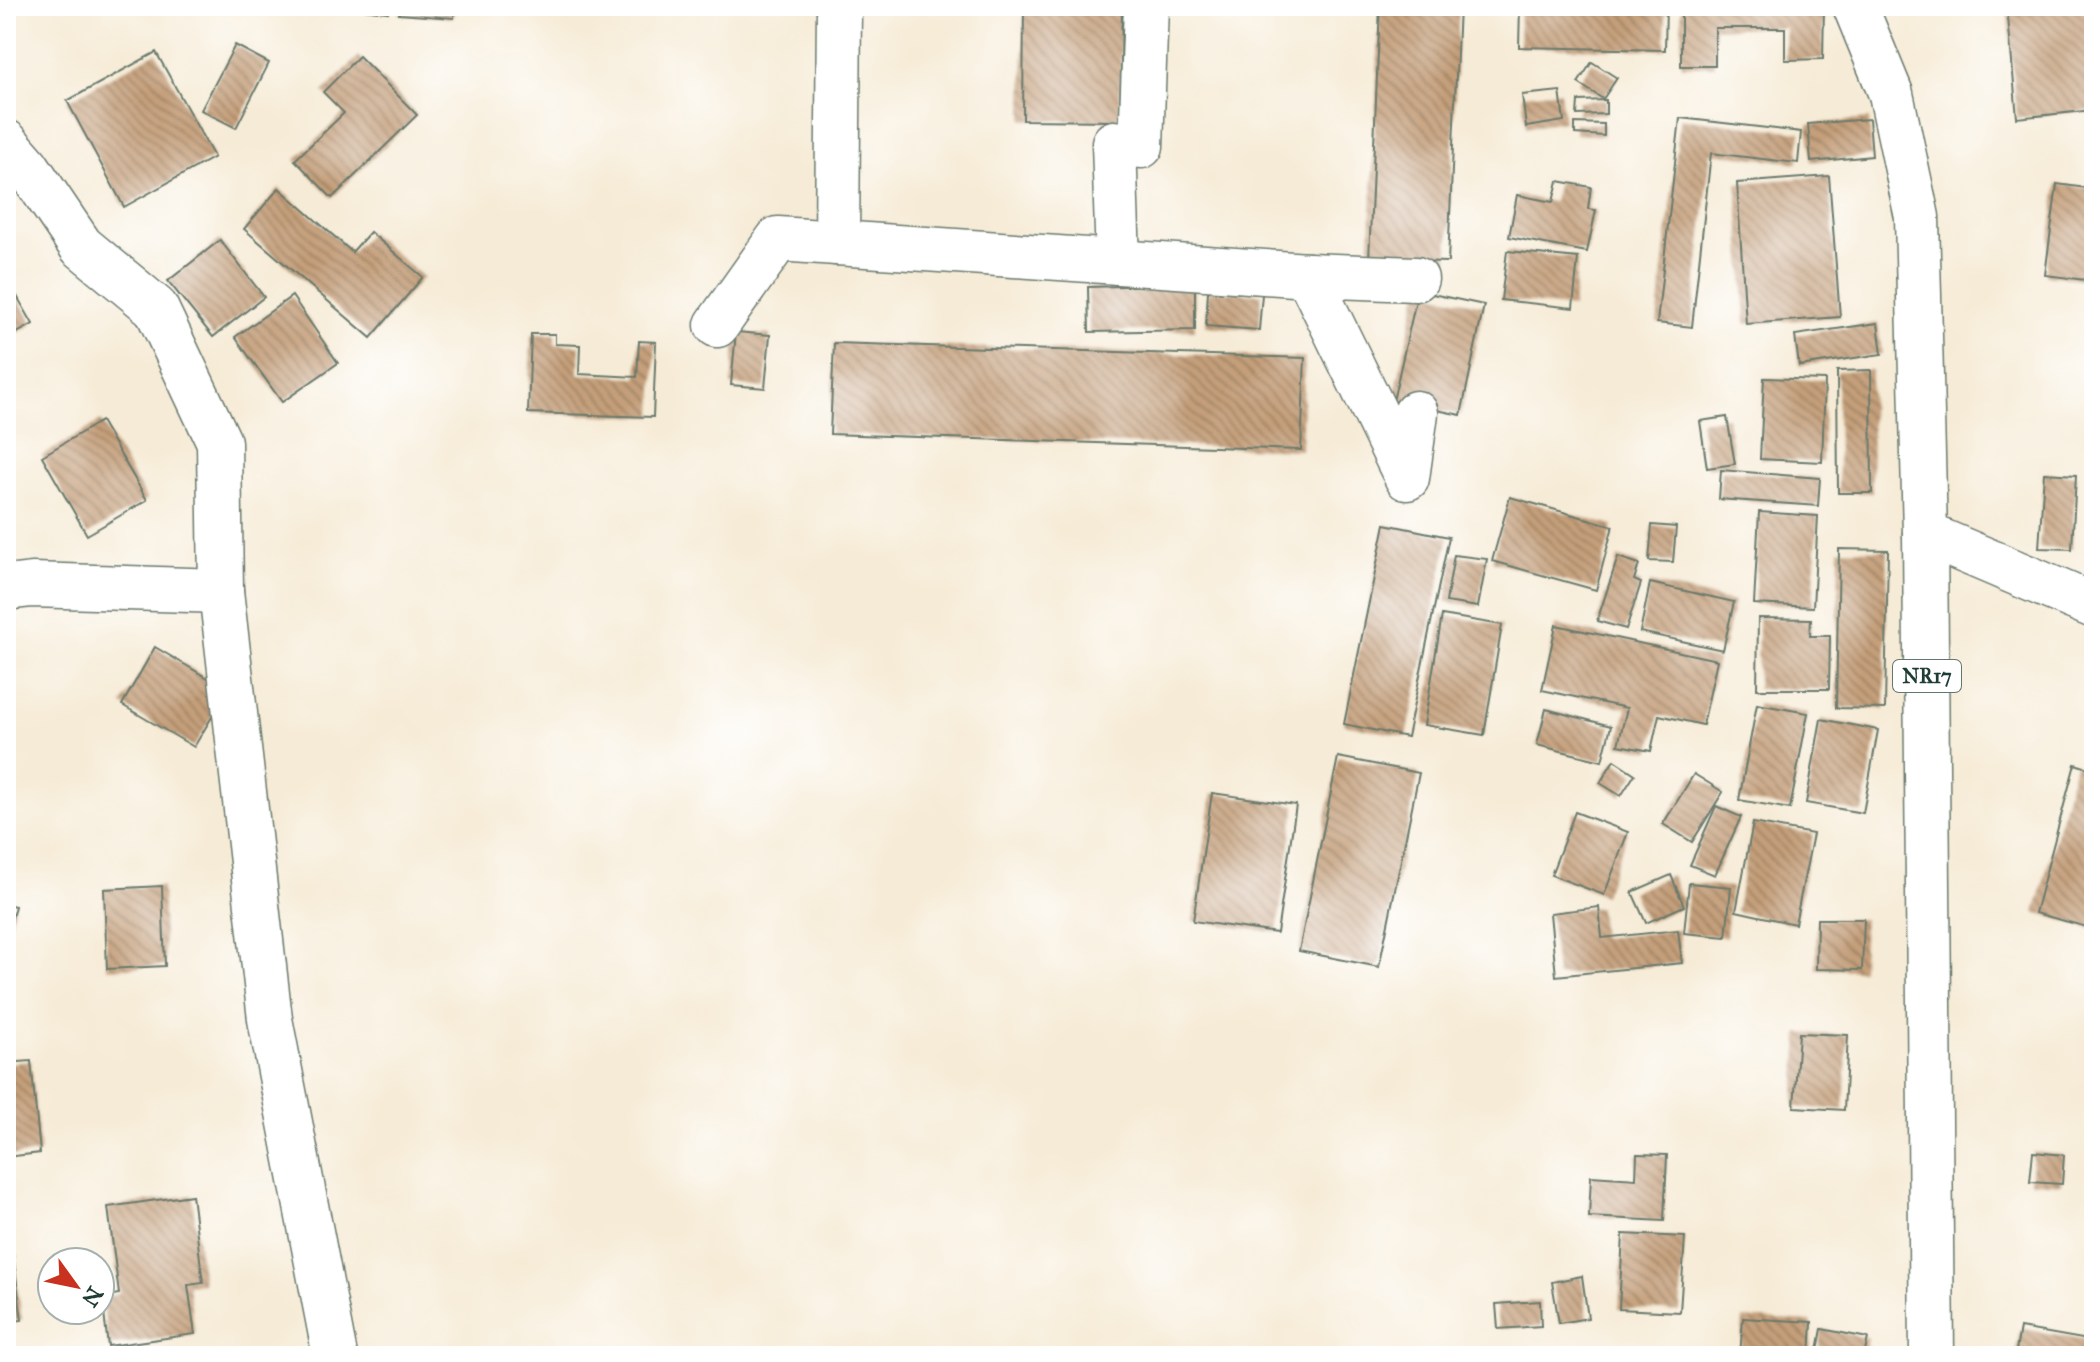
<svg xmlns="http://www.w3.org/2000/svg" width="2100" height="1362" viewBox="0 0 2100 1362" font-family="'IM FELL Great Primer',serif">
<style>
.building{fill:url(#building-back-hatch)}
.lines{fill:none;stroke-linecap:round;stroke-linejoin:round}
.minor-casing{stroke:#6a7a6d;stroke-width:47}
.major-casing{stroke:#6a7a6d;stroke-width:47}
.minor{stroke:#fff;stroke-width:44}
.major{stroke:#fff;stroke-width:44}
.labels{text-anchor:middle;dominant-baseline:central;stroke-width:6;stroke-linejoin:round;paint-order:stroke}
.shield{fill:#fff;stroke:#627771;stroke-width:2}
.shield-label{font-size:20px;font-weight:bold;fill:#1f3d34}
</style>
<defs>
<pattern id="building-back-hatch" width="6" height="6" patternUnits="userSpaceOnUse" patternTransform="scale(2)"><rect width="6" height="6" fill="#c59f7a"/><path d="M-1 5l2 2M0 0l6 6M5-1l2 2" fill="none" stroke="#9f8365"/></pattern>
</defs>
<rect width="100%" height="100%" fill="#fff"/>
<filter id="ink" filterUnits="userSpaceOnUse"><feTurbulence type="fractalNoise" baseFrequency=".0125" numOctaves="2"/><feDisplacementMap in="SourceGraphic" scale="16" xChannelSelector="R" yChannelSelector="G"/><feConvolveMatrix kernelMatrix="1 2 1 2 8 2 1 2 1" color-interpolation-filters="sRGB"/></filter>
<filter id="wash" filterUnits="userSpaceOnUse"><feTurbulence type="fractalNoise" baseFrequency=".006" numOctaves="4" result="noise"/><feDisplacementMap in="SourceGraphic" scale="32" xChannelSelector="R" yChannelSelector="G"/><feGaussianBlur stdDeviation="1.8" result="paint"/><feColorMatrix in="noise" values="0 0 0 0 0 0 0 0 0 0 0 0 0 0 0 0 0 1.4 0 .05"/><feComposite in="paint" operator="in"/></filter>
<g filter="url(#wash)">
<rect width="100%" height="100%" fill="#f6ebd6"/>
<g id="blocks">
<g class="building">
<path d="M338 6H388V12Z"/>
<path d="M400 6H455L454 18 399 14Z"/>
<path d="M1024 6H1122L1120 121 1023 120Z"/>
<path d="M1380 6H1459L1448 262 1369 260Z"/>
<path d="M1520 6H1666L1665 50 1519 47Z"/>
<path d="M1681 6H1824L1823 59 1785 60V28H1715V66H1681Z"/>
<path d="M2007 6H2094V110L2017 118Z"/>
<path d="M235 45 269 63 236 128 201 110Z"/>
<path d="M156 52 214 157 124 207 67 101Z"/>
<path d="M359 56 417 115 332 198 295 160 344 113 323 92Z"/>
<path d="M1592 62 1617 78 1603 99 1578 83Z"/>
<path d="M1560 91 1564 121 1526 127 1522 95Z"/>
<path d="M1606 100V114L1577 115 1578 101Z"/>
<path d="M1680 118 1801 132 1798 163 1711 153 1692 327 1657 323Z"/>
<path d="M1869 119 1872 156 1811 162 1808 124Z"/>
<path d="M1575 123 1604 124V136L1575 134Z"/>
<path d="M1829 176 1840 317 1746 324 1737 183Z"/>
<path d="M1558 181 1591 187 1588 209 1596 210 1587 252 1509 237 1517 195 1553 202Z"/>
<path d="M2057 184 2094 189V281L2045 275Z"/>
<path d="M279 188 352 252 370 232 423 277 371 338 244 229Z"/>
<path d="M220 240 264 297 213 337 168 281Z"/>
<path d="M1507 251 1578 258 1573 308 1501 300Z"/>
<path d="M6 277 33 324 6 339Z"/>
<path d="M1195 284V330L1089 332 1088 287Z"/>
<path d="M1208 291 1262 294 1259 330 1206 326Z"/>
<path d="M1418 291 1484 305 1461 415 1393 401Z"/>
<path d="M292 296 338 363 282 402 235 337Z"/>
<path d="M1878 323 1882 354 1799 366 1795 335Z"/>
<path d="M736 332 770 335 765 388 731 385Z"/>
<path d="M531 334H555V344L580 345 579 374 637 377 639 341 656 342 653 417 528 413Z"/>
<path d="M834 343 1305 358 1301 450 830 434Z"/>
<path d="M1871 370 1872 493H1838L1837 371Z"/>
<path d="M1764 378 1825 380 1822 462 1760 459Z"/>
<path d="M1727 417 1735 464 1707 468 1700 421Z"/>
<path d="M101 421 147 500 87 535 42 456Z"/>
<path d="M1721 470 1820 478 1818 506 1719 499Z"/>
<path d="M2044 473 2076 475 2072 549 2039 548Z"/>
<path d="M1510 497 1613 526 1596 590 1492 561Z"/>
<path d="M1759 512 1818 516 1813 607 1754 604Z"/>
<path d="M1385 524 1449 537 1407 737 1344 724Z"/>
<path d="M1652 525 1676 527 1673 562 1649 561Z"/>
<path d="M1839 549 1888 550 1885 709 1836 708Z"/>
<path d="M1454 555 1487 559 1478 607 1446 602Z"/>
<path d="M1618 557 1639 564 1634 580 1641 583 1626 629 1597 621Z"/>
<path d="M1650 583 1734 602 1723 650 1640 632Z"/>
<path d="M1442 615 1502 625 1484 735 1424 725Z"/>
<path d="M1758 618 1811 619 1810 636H1830L1829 689H1757Z"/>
<path d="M1556 625 1717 660 1703 725 1659 715 1651 751 1618 745 1627 708 1542 690Z"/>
<path d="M155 647 228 690 194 747 122 705Z"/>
<path d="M1757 704 1808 713 1790 809 1739 800Z"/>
<path d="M1546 709 1611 726 1602 761 1537 745Z"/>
<path d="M1821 719 1878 730 1863 813 1806 803Z"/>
<path d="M1338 757 1419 773 1379 967 1299 951Z"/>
<path d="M1614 760 1635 774 1621 796 1600 783Z"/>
<path d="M2075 764 2094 770V929L2035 913Z"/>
<path d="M1694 774 1723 792 1692 842 1663 824Z"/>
<path d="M1212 793 1296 805 1277 933 1193 921Z"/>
<path d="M1716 806 1741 817 1715 875 1690 865Z"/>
<path d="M1575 812 1628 832 1604 895 1551 875Z"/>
<path d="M1753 823 1813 834 1795 924 1736 911Z"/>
<path d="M1671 875 1684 906 1646 923 1632 892Z"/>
<path d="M1689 883 1731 887 1726 937 1684 933Z"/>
<path d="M162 886 165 966 107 969 104 889Z"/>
<path d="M6 904 15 906 7 938H6Z"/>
<path d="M1599 907 1602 938 1678 930 1682 963 1556 976 1550 913Z"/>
<path d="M1817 919H1864L1862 970 1816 969Z"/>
<path d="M1799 1033 1848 1035 1844 1110 1794 1107Z"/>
<path d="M31 1061 40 1153 6 1157V1063Z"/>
<path d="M2033 1152 2064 1155 2062 1184 2030 1182Z"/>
<path d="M1637 1154 1667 1155 1664 1221 1589 1217 1591 1176 1636 1179Z"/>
<path d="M192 1195 203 1283 188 1285 195 1334 108 1346 102 1297 119 1294 108 1207Z"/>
<path d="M10 1232 22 1320 6 1322V1233Z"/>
<path d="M1623 1234 1685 1237 1680 1312 1619 1309Z"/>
<path d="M1582 1276 1588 1318 1559 1323 1552 1282Z"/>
<path d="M1540 1301 1541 1326 1498 1329 1496 1304Z"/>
<path d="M1743 1318 1812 1322 1810 1356H1740Z"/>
<path d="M2020 1328 2094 1341V1356H2015Z"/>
<path d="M1822 1329 1868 1338 1864 1356 1817 1355Z"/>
</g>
</g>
</g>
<g filter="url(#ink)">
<use href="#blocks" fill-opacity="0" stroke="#6a7a6d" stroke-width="2"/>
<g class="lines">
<g class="minor-casing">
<g id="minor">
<path d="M6 142 27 166 81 246 156 308 219 442 221 591 270 1019 335 1356"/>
<path d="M837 243 839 6"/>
<path d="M1118 262 1114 143 1141 146 1146 6"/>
<path d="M717 325 778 239 1308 275"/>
<path d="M1416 413 1407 478 1308 275 1416 279"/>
<path d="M1925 534 2094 606"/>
<path d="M6 588 32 585 221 591"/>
</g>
</g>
<g class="major-casing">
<path id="major" d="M1855 6 1891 94 1917 217 1925 534 1932 1356"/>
</g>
<use href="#minor" class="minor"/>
<use href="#major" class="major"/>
</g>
</g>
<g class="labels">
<rect class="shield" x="1893" y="660" width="68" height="32" rx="6"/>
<g class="shield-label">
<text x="1927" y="676">NR17</text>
</g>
</g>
<rect width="2100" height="1362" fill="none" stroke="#fff" stroke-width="32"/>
<g transform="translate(76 1286) rotate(123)"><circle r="38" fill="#ffffff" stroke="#a5b1ae" stroke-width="2"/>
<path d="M0-6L14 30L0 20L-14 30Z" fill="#c8321e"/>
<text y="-12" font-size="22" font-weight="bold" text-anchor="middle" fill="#1f3d34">N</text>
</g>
</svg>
